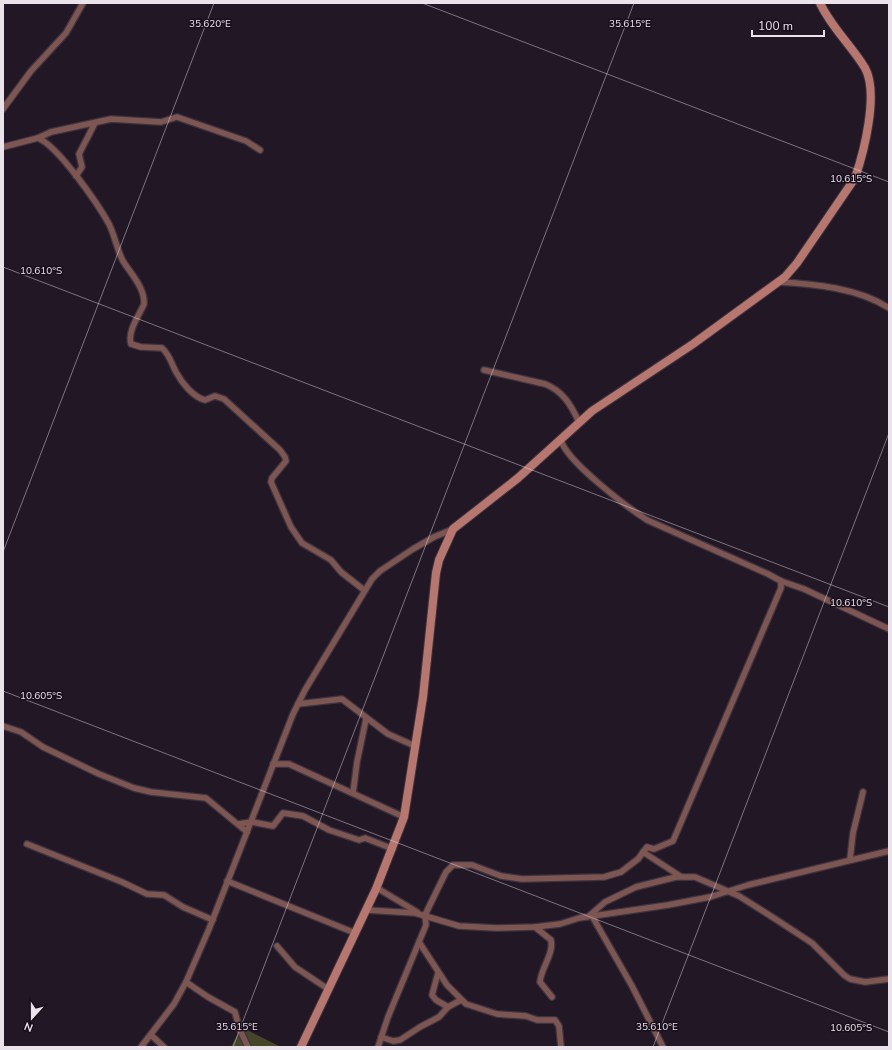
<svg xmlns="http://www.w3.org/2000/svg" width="892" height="1050" viewBox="0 0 892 1050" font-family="'Nunito Sans',sans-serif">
<rect width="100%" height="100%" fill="#221825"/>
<path fill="#454628" d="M241,1027l40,20h-50z"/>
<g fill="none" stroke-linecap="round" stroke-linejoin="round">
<defs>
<g id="street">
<path d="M3,109l28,-38 35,-38 17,-30"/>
<path d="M38,138c20,8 60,66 71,86 6,12 8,26 14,37 8,13 22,27 21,43 -4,10 -17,27 -13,40l10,3 21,1c8,7 9,15 14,24 6,11 17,25 29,28l10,-4 9,3 56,51 5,7 1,4 -14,17 -1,4 20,45 11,16 29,17 10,12 23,18"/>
<path d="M3,147l35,-9 13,-6 60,-13 50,3 16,-5 69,24 14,9"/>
<path d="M76,176l6,-9 -3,-13 16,-31"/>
<path d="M778,282c37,2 80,6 111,26"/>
<path d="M484,370l61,14c18,7 26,21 34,38"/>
<path d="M781,581l23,8 85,40"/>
<path d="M298,704l44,-5 46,35 27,12"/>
<path d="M3,726l18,6 22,15 56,27 35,14 17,4 55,6 41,34"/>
<path d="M273,764h16l115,53"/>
<path d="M353,793l4,-31 9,-43"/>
<path d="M238,824l14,-2 21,4 10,-13 20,3 26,14 30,10 6,-2 28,11"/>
<path d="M27,844l95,38 25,12 17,1 19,12 30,13"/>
<path d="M643,852l37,24"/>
<path d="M850,859l3,-26 10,-41"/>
<path d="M227,881l128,52"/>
<path d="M377,888l40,24"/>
<path d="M366,910l49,3 44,13 37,2 39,-1 25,-3 19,-6 89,-13 42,-8 38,-12 141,-34"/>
<path d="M589,916l16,-14 31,-15 40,-10h19l44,19 41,26 32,21 32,32 6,4 15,3 24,-3"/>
<path d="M592,916l40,70 31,61"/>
<path d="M535,927l16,13c3,14 -10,28 -11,42l12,15"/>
<path d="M419,942l28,43 19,19 31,10 29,2 11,4h18l4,6 2,21"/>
<path d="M277,946l18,21 33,22"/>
<path d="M438,973l-6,22 4,5 12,7"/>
<path d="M186,982l22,15 27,15 4,16 9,19"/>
<path d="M151,1035l13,12"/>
<path d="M381,1037l12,4 7,-1 20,-13 19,-10 9,-10 13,-7"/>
<path d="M141,1047l33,-43 12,-22 23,-53 84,-215 12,-24 67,-111 8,-8 33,-22 21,-12 19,-8"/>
<path d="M378,1047l10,-30 38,-92 -1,-10 21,-43 7,-7h19l29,11 21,3 82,-2 17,-5 17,-13 9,-12 7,2 19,-8 108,-253v-7l-13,-7 -121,-54c-20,-13 -81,-59 -86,-80"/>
</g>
<path id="secondary" d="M301,1047l75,-158 28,-72 19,-120 13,-124 3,-13 14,-31 65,-51 74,-67 101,-67 92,-67 12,-14 58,-85c9,-26 24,-85 10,-110 -14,-23 -34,-41 -45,-65"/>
</defs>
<use href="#street" stroke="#3e3441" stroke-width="8"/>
<use href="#secondary" stroke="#3e3441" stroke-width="10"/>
<use href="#street" stroke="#7e5651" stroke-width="5.5"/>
<use href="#secondary" stroke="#b7776f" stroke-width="8"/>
</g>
<path fill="none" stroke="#eae3ec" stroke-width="1" stroke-opacity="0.45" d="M422,3l467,179M3,267l886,340M3,552l211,-549M3,691l886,341M233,1047l401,-1044M653,1047l236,-614"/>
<g font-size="10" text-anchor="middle" fill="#eae3ec" stroke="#190f1c" stroke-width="3" stroke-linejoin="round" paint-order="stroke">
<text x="630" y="27">35.615°E</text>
<text x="210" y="27">35.620°E</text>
<text x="851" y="182">10.615°S</text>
<text x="41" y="274">10.610°S</text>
<text x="851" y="606">10.610°S</text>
<text x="41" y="699">10.605°S</text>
<text x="237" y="1030">35.615°E</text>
<text x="657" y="1030">35.610°E</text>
<text x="851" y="1031">10.605°S</text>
</g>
<rect width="892" height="1050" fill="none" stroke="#eae3ec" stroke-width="8"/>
<g transform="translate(32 1018) rotate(201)" stroke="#190f1c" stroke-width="3" paint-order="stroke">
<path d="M0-3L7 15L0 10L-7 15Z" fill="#eae3ec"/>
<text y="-6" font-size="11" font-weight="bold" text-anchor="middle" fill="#eae3ec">N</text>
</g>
<path d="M752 30v6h72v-6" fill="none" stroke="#eae3ec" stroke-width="2"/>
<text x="758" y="30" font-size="12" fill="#eae3ec" stroke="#190f1c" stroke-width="3" paint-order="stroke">100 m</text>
</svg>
